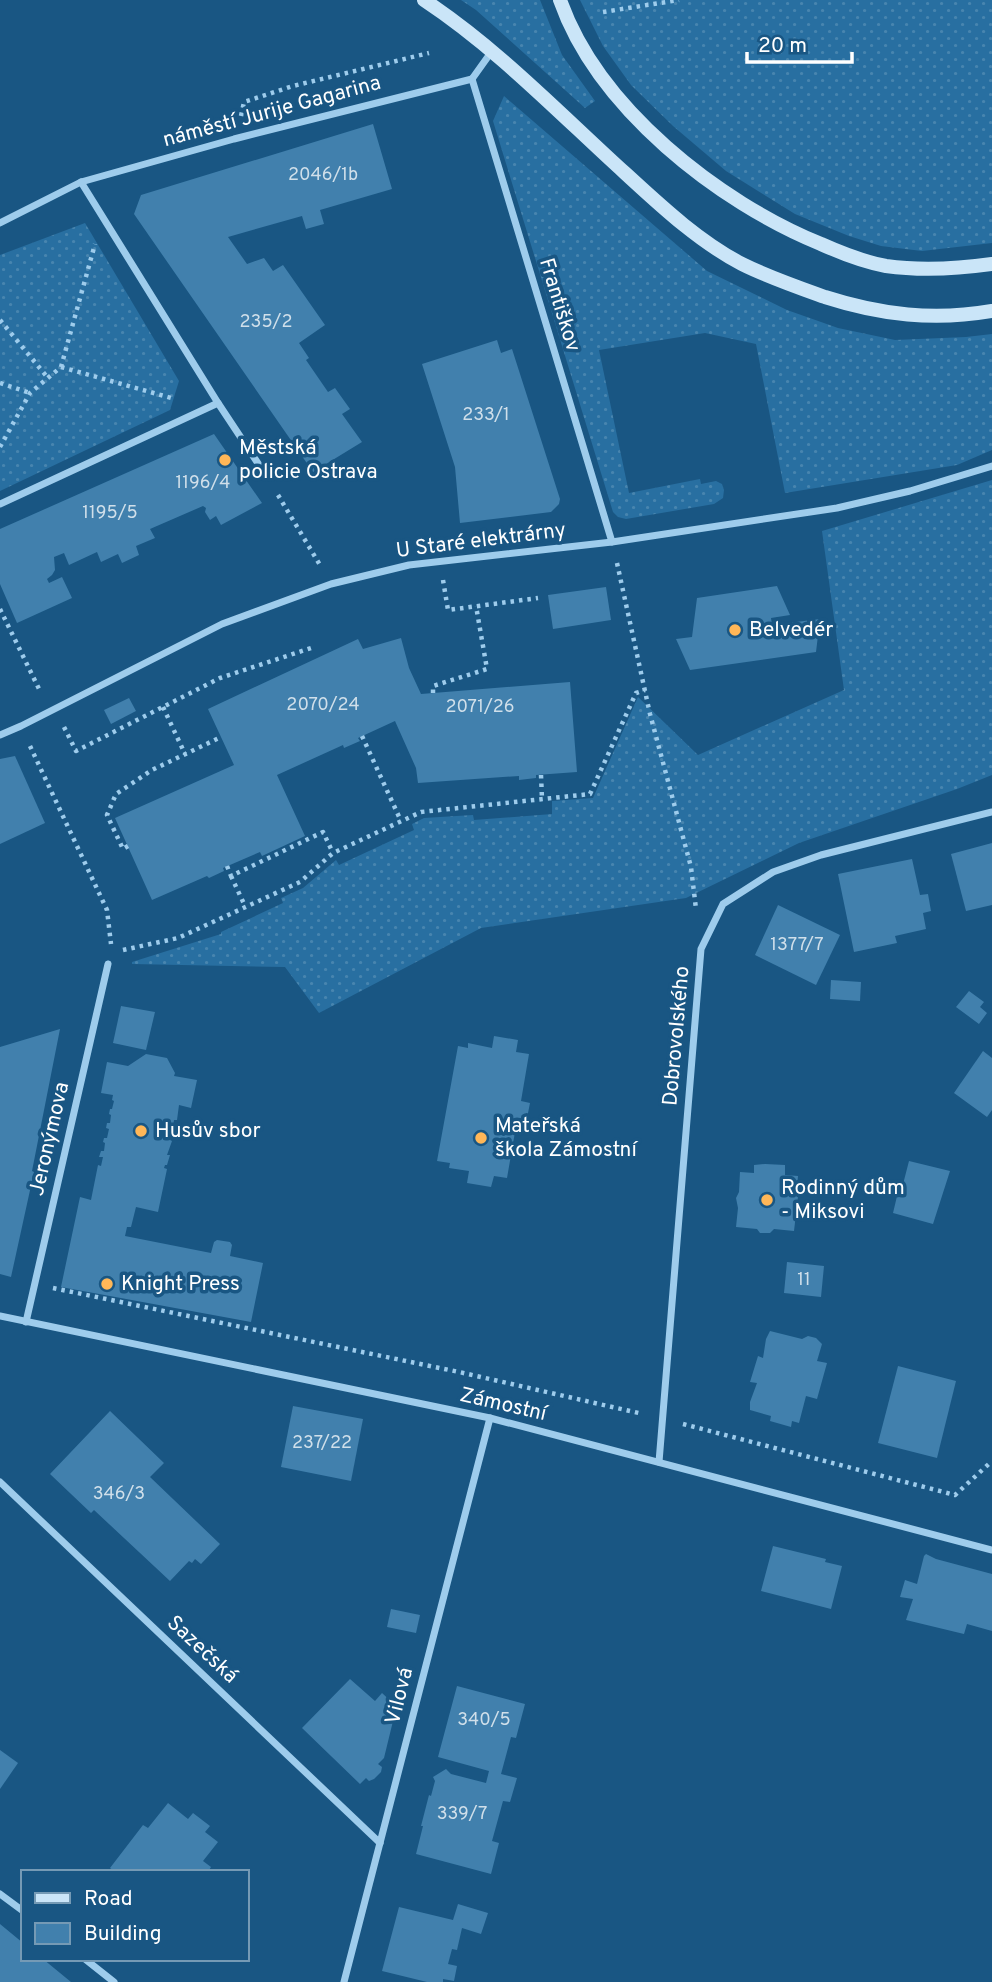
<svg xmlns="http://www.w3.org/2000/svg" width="992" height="1982" viewBox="0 0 992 1982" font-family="Overpass,sans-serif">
<defs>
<pattern id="grass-dots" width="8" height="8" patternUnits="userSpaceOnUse" patternTransform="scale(1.75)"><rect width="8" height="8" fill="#286fa1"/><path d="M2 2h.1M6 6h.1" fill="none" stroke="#4885af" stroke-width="1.8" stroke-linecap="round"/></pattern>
</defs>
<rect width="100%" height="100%" fill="#195683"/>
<g fill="url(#grass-dots)">
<path d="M461,0h79l22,55 33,46 -10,7 -109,-98z"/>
<path d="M580,0h412v243l-70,8 -41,-5 -32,-10 -54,-22 -69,-43 -53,-45 -42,-41 -28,-39z"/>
<path d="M504,96l203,175 80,39 51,18 57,12 71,-3 26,-3v116l-35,15 -172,28 -29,-149 -51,-11 -106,17 30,143 71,-14 1,5 15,-3 6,3 2,6 -1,8 -9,6 -88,15 -8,-2 -5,-5 -120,-391z"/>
<path d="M85,223l94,158 -9,29 -170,81v-236z"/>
<path d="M992,480v295l-35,14 -158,54 -113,55 -205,30 -162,85 -34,-46 -153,-3v-2l89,-28v-2l62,-29 -2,-5 22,-10 33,-28 3,5 75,-35 -2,-6 12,-6 49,-3 1,5 78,-6v-13l41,-3 45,-101 60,58 146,-65 -22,-159z"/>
</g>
<g fill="#4180ad">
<path d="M373,124l19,65 -72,21 4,14 -18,5 -4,-13 -74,21 19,27 17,-6 9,13 10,-6 42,60 -26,18 10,15 -3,2 22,32 7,-4 15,21 -8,5 20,28 -49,30 -179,-258 7,-19z"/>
<path d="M497,340l4,13 11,-4 48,150 -1,5 -8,8 -91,11 -5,-56 -33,-103z"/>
<path d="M214,434l48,69 -41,22 -5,-9 -6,4 -5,-8 1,-4 -3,-2 -53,23 5,9 -19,8 3,9 -17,8 -4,-9 -17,8 -4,-10 -28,13 -5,-12 -10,4 1,13 -3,5 -5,4 2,4 13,-6 10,21 -55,25 -17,-39v-55z"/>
<path d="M777,586l13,29 -19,3 1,7 48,-6 -4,33 -126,18 -14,-31 16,-2 5,-39z"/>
<path d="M606,587l5,33 -58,9 -5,-34z"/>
<path d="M401,638l8,30 12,26 149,-12 7,90 -41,3v3l-17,2v-4l-101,7 -2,-15 -21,-47 -37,17 2,3 -16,7 -1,-3 -66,30 28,61 -43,20 -2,-4 -37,16 1,3 -15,7 -2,-2 -55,24 -37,-82 119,-53 -26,-56 150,-70 5,10z"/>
<path d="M129,698l7,13 -25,13 -7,-14z"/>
<path d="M15,756l30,67 -45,21v-85z"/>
<path d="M992,843v62l-26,6 -15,-57z"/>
<path d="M912,859l8,36 8,-1 3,17 -8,2 3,16 -31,7 2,7 -43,9 -16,-78z"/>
<path d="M778,905l62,30 -24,50 -61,-30z"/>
<path d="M831,980l30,2 -1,19 -30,-2z"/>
<path d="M969,991l15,11 -4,5 7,6 -8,11 -23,-17z"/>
<path d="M121,1006l34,6 -9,38 -33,-7z"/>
<path d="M60,1029l-28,142 2,1 -23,105 -11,-3v-227z"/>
<path d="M494,1036l24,4 -2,12 13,2 -8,47 9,2 -6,30 -9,-1 -8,46 -13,-2 -3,11 -24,-4 2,-12 -20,-3 1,-5 -13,-2 21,-115 10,2v-5l24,5z"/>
<path d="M983,1051l9,7v52l-5,7 -33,-24z"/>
<path d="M146,1054l21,4 8,15 -1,3 23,4 -6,28 -12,-3 -2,15h-3l-1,6 2,1 -5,13 2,1 -5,14h3l-3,10h-2l-1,3 3,1 -9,43 -22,-5 -5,20h-4l-2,9 86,17 3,-11 3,-2 13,2 2,3 -2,11 33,7 -12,59 -190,-35 19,-90 11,3 7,-35 3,1 2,-9h-4l2,-6h3l1,-8 -2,-1 1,-4h3l2,-9 -3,-1 1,-5h3l1,-8 -2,-1 1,-5h2l2,-8 -2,-1 1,-5 -12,-2 6,-31 21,4z"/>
<path d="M909,1161l41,10 -17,53 -40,-11 5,-21h3z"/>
<path d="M765,1164l20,1v10l13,1 -1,11 2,1 -5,43 -20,-2 -4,4h-10l-3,-4 -21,-2 2,-19 -2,-10 3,-6 1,-20 14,1v-8z"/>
<path d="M787,1262l37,4 -3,31 -37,-4z"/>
<path d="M770,1331l32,8 6,-3 8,2 6,6 -5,17 10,2 -10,36 -11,-3 -7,27 -7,-2 -1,6 -21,-6 1,-5 -21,-6v-8l7,-19 -7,-1 8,-26 5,2 3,-19z"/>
<path d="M898,1366l58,15 -19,77 -59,-15z"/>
<path d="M293,1406l70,13 -12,62 -70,-14z"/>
<path d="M110,1411l54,52 -14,14 70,67 -19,20 -6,-5 -3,4 -3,-2 -19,20 -76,-71 -3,3 -41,-39z"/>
<path d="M773,1546l53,13 -1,3 17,4 -11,43 -70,-18z"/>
<path d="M926,1554l10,5 56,15v57l-25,-7 -3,10 -58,-14 7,-21 -13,-2 5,-17 12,4 7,-28z"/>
<path d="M391,1609l29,6 -4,18 -29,-6z"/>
<path d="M350,1679l25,22 7,-8 15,14 -10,8 6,6 -9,37 -6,6 4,3 -1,5 -7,7 -5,2 -3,-3 -6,6 -58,-56z"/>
<path d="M457,1686l68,18 -9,34 -5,-1 -10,37 16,4 -7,24 -7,-1 -11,40 7,2 -8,31 -75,-20 7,-28h-2l8,-31 2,1 4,-15 -2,-4 13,-8 5,5 35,9 3,-12 -51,-14z"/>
<path d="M0,1750l18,13 -18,26z"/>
<path d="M168,1803l20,16 5,-6 17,13 -5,6 13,10 -15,19 8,6 -3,5h-93l-5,-4 33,-43 5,3z"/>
<path d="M458,1904l30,9 -7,21 -19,-6 -5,22 -5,-1 -4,15 9,2 -3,15 -11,-2v3h-16l-45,-11 17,-64 54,13z"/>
<path d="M0,1924l23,19v16h20l28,23h-71z"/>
</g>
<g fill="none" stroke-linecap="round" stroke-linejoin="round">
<g stroke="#9eccec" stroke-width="4.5" stroke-dasharray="3.5 5" stroke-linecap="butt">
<path d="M603,12l76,-12"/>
<path d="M241,116l3,-14 49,-16 136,-33"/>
<path d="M0,320l48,58"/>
<path d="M61,367l114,32"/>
<path d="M0,383l30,10"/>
<path d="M0,447l30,-54 31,-26 34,-123"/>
<path d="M278,495l42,70"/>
<path d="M617,563l33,151 41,153 5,42"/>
<path d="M443,580l5,30 90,-12"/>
<path d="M0,609l41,84"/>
<path d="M433,693v-7l54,-17 -11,-63"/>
<path d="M163,707l22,47"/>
<path d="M64,727l12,24 144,-73 91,-30"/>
<path d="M362,736l39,85"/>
<path d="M30,746l77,164 4,34"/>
<path d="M541,775l1,24"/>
<path d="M128,846l-5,3 -16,-34 9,-21 36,-24 69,-33"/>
<path d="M227,866l4,10 92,-44 10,21"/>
<path d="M231,876l14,30"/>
<path d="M123,950l55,-12 122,-56 33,-29 88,-41 169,-18 46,-101 9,-3"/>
<path d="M53,1288l406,84 184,42"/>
<path d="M683,1424l272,71 37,-34"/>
</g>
<g stroke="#9eccec" stroke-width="7">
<path d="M472,79l140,463"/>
<path d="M472,79l20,-28"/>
<path d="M0,223l81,-41 153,-43 238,-60"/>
<path d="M218,403l49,74"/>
<path d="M0,504l218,-101 -137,-221"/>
<path d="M0,735l21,-9 201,-102 109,-40 78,-19 203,-23 225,-34 73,-17 82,-25"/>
<path d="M0,1316l490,102 502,132"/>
<path d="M26,1322l82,-358"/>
<path d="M659,1462l42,-513 22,-45 50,-32 48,-17 171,-43"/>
<path d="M0,1482l380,361"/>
<path d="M0,1894l23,17"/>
<path d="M85,1959l29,23"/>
<path d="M344,1982l146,-564"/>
</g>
<g stroke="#cae5f8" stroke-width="14">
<path d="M424,0c74,49 136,114 201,173 36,33 73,68 117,91 26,13 55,23 83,33 56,18 109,24 167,14"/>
<path d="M560,0c38,108 158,202 261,244 20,9 43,18 65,22 36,5 70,3 106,-2"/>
</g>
</g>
<g fill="#ffb758" stroke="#195683" stroke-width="2.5">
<circle cx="225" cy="460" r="7"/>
<circle cx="735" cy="630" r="7"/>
<circle cx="141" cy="1131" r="7"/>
<circle cx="481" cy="1138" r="7"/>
<circle cx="767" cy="1200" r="7"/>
<circle cx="107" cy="1284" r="7"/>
</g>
<g text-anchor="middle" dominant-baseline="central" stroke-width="7" stroke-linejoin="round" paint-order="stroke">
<g font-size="18" fill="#d0dfea">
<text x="323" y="175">2046/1b</text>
<text x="266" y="322">235/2</text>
<text x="486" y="415">233/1</text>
<text x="203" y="483">1196/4</text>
<text x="110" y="513">1195/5</text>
<text x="323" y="705">2070/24</text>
<text x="480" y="707">2071/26</text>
<text x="797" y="945">1377/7</text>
<text x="804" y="1280">11</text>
<text x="322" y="1443">237/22</text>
<text x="119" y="1494">346/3</text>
<text x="484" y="1720">340/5</text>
<text x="462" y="1814">339/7</text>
</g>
<g font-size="21" fill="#fff" stroke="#195683">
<text transform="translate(272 112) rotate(-15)">náměstí Jurije Gagarina</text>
<text transform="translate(559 305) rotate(73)">Františkov</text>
<text transform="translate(481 541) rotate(-7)">U Staré elektrárny</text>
<text transform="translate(677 1036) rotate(-85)">Dobrovolského</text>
<text transform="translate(50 1139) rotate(-77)">Jeronýmova</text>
<text transform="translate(503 1405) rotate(13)">Zámostní</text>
<text transform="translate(202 1650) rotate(43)">Sazečská</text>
<text transform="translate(400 1696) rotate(-76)">Vilová</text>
</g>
<g font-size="21" fill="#fff" stroke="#195683" text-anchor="start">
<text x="239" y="448">Městská<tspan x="239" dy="24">policie Ostrava</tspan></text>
<text x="749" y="630">Belvedér</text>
<text x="495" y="1126">Mateřská<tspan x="495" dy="24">škola Zámostní</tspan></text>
<text x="155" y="1131">Husův sbor</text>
<text x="781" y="1188">Rodinný dům<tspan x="781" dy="24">- Miksovi</tspan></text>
<text x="121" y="1284">Knight Press</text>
</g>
</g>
<rect x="21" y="1870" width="228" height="91" fill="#195683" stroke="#759ab5" stroke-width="2"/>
<rect x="35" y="1893" width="35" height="10" fill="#cae5f8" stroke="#759ab5" stroke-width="2"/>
<text x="84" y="1905" font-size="21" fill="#ffffff">Road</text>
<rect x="35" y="1923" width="35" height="21" fill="#4180ad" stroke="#759ab5" stroke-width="2"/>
<text x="84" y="1940" font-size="21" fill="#ffffff">Building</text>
<path d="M747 52v10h105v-10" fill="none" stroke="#ffffff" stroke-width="3.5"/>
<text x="758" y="52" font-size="21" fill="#ffffff" stroke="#195683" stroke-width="5" paint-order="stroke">20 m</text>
</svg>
